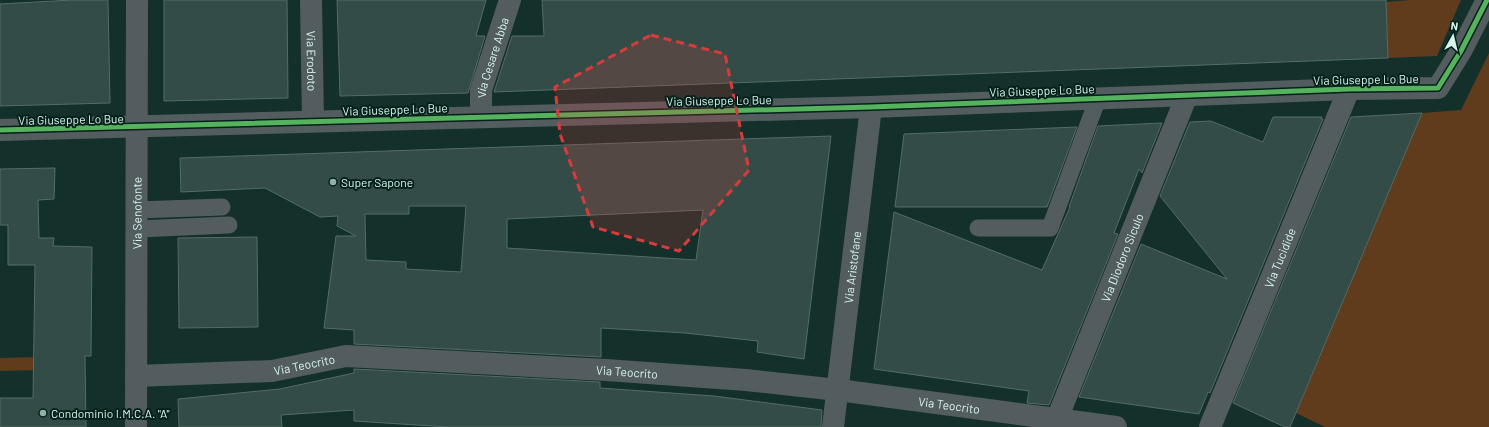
<svg xmlns="http://www.w3.org/2000/svg" width="1489" height="427" viewBox="0 0 1489 427" font-family="Barlow,sans-serif">
<rect width="100%" height="100%" fill="#14302b"/>
<g fill="#603c1c">
<path d="M1410,0h51l-24,56 -49,2 -2,-56z"/>
<path d="M1489,53v374h-164l-29,-14 126,-300 39,-3z"/>
<path d="M78,356v13l-78,2v-13z"/>
</g>
<g fill="#334c47" stroke="#546c67" fill-rule="evenodd">
<path d="M72,0h36l2,103 -110,3v-102z"/>
<path d="M164,0h123l1,98 -124,3z"/>
<path d="M337,0h149l-10,36h9l-17,57 -128,3z"/>
<path d="M542,0h844l2,58 -894,34 18,-56h32z"/>
<path d="M1422,113l-132,314h-5l-52,-24 118,-286z"/>
<path d="M1273,117h49l-1,2h2l-113,274 -2,-1 -9,22 -120,-17 62,-153 86,35 -67,-83 30,-74 21,-1 52,21z"/>
<path d="M1162,123l-20,50 -3,-4 -25,64 4,1 -69,171 -22,-2 2,-12 -155,-22 20,-157 148,58 28,-63h-1l29,-81z"/>
<path d="M1077,127l-30,80h-152l9,-73z"/>
<path d="M831,136l-27,223 -47,-7 1,-11 -73,-8 -84,-5v29l-247,-13v-14l-30,-2 12,-92h20l-19,-10 1,-10 -18,1 -55,-29 -84,4 -1,-34zM409,206h57l-5,66 -55,-3v-7l-40,-2 -1,-46h44zM703,210l-7,50 -189,-12v-29z"/>
<path d="M55,168l-1,31 -16,1 1,38h15l-1,8 39,1 -1,109h-6l1,71h-86v-29h33l2,-133h-27v-40h-8v-56z"/>
<path d="M257,237l1,90 -79,1 -1,-90z"/>
<path d="M354,369l246,13v6l114,8 108,14 -1,17h-373l-94,-6v-11l-73,5 1,12h-103l-1,-28 102,-10 74,-16z"/>
</g>
<g fill="none" stroke-linecap="round" stroke-linejoin="round">
<g stroke="#535d60" stroke-width="17">
<path d="M137,210l85,-3"/>
<path d="M978,228h72l48,-130"/>
<path d="M137,229l92,-4"/>
</g>
<g stroke="#535d60" stroke-width="22">
<path id="s1" d="M311,0l2,121"/>
<path id="s2" d="M481,116v-26l29,-90"/>
<path d="M0,130l871,-23 478,-18 89,-1 23,-37 26,-51"/>
<path id="s3" d="M136,376l136,-5 74,-15 260,14 140,10 92,10 278,37"/>
<path id="s4" d="M1057,419l130,-324"/>
<path id="s5" d="M136,427l1,-427"/>
<path id="s6" d="M833,427l38,-320"/>
<path id="s7" d="M1210,427l139,-338"/>
</g>
<defs>
<path id="cycleway" d="M0,130l871,-23 478,-18 89,-1 23,-37 26,-51"/>
</defs>
<use href="#cycleway" stroke="#05201a" stroke-width="8"/>
<use href="#cycleway" stroke="#56b35d" stroke-width="5"/>
</g>
<path fill="#d63c3c" fill-opacity="0.2" stroke="#d63c3c" stroke-width="3" stroke-dasharray="8 5" stroke-linejoin="round" d="M651,35l74,19 24,116 -70,81 -86,-24 -33,-93 -5,-47z"/>
<g fill="#92b0a8" stroke="#05201a" stroke-width="1.5">
<circle cx="333" cy="182" r="4"/>
<circle cx="43" cy="413" r="4"/>
</g>
<g text-anchor="middle" dominant-baseline="central" stroke-width="4" stroke-linejoin="round" paint-order="stroke">
<g font-size="12" fill="#d6f5ec" stroke="#05201a">
<text stroke="none"><textPath href="#s2" startOffset="60">Via Cesare Abba</textPath></text>
<text stroke="none"><textPath href="#s1" startOffset="61">Via Erodoto</textPath></text>
<text transform="translate(1366 79) rotate(-1)">Via Giuseppe Lo Bue</text>
<text transform="translate(1042 90) rotate(-2)">Via Giuseppe Lo Bue</text>
<text transform="translate(719 100) rotate(-1)">Via Giuseppe Lo Bue</text>
<text transform="translate(395 109) rotate(-2)">Via Giuseppe Lo Bue</text>
<text transform="translate(71 119) rotate(-1)">Via Giuseppe Lo Bue</text>
<text stroke="none"><textPath href="#s5" startOffset="214">Via Senofonte</textPath></text>
<text stroke="none"><textPath href="#s4" startOffset="174">Via Diodoro Siculo</textPath></text>
<text stroke="none"><textPath href="#s7" startOffset="183">Via Tucidide</textPath></text>
<text stroke="none"><textPath href="#s6" startOffset="161">Via Aristofane</textPath></text>
<text stroke="none"><textPath href="#s3" startOffset="169">Via Teocrito</textPath></text>
<text stroke="none"><textPath href="#s3" startOffset="493">Via Teocrito</textPath></text>
<text stroke="none"><textPath href="#s3" startOffset="817">Via Teocrito</textPath></text>
</g>
<g font-size="12" fill="#d6f5ec" stroke="#05201a" text-anchor="start">
<text x="341" y="182">Super Sapone</text>
<text x="51" y="413">Condominio I.M.C.A. "A"</text>
</g>
</g>
<g transform="translate(1453 36) rotate(8)" stroke="#05201a" stroke-width="3" paint-order="stroke">
<path d="M0-3L7 15L0 10L-7 15Z" fill="#d6f5ec"/>
<text y="-6" font-size="11" font-weight="bold" text-anchor="middle" fill="#d6f5ec">N</text>
</g>
</svg>
